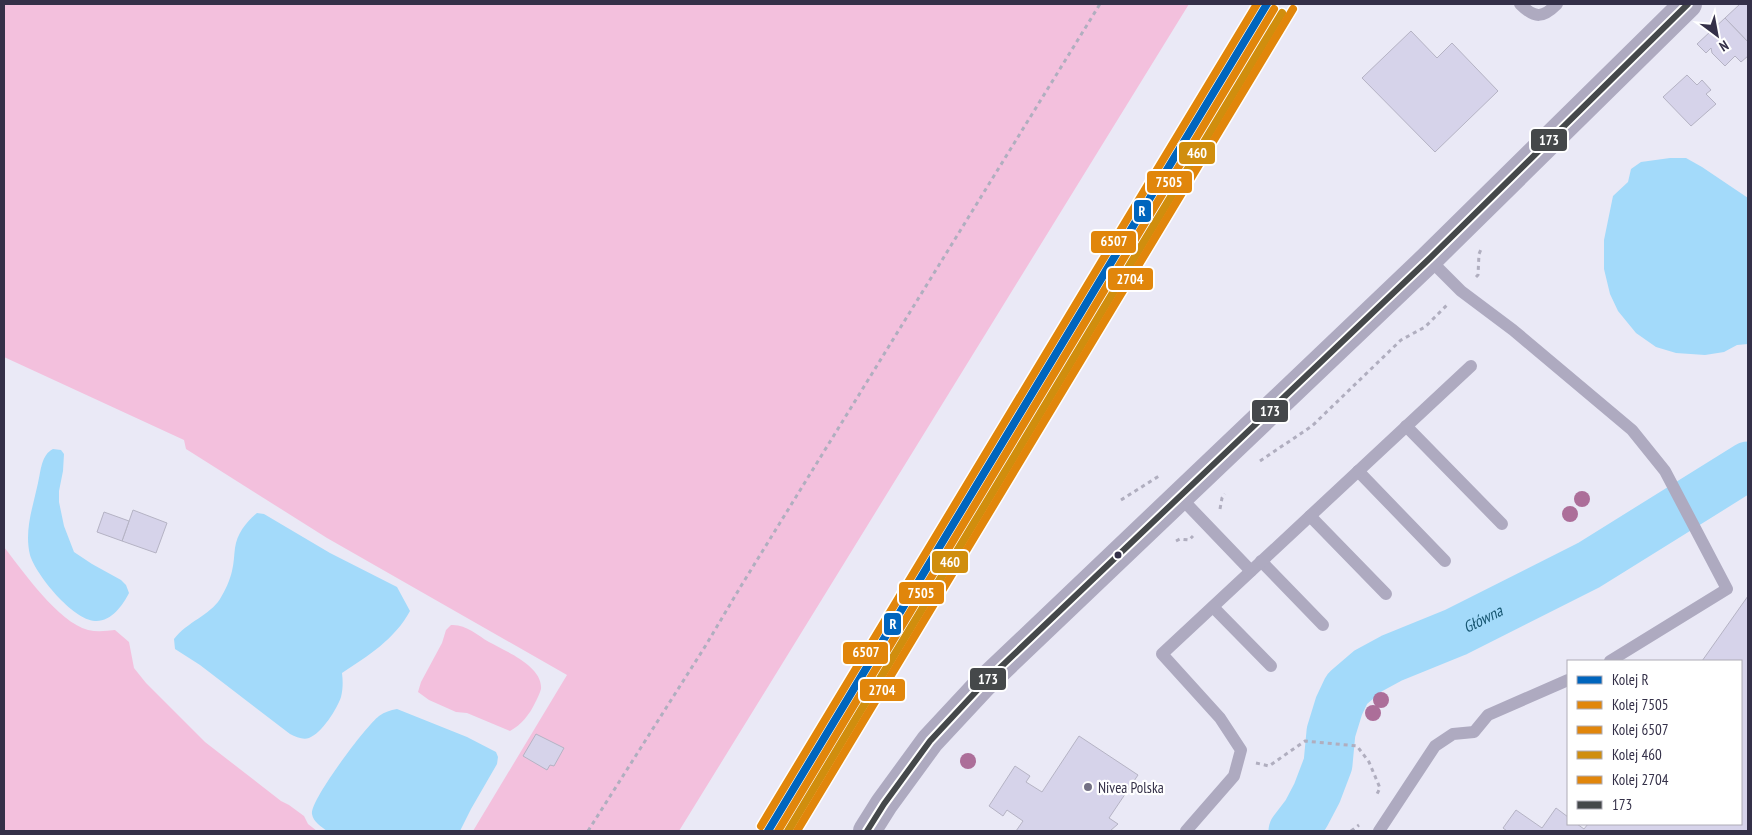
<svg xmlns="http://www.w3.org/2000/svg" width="1752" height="835" viewBox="0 0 1752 835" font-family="'PT Sans Narrow',sans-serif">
<rect width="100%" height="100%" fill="#eae9f6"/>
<g fill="#f3c0dd">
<path d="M4,4h1185l-510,827h-206l94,-156 -240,-137 -141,-89 -2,-9 -180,-83z"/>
<path d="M4,547c19,24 54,75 84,83 9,2 18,1 27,0l14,12 5,26 12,15 59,59 76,59 8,4 15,11 4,8 9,7h-313z"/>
<path d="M451,625c15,-1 26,10 38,17 16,9 54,24 52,47 -1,4 -4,10 -6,14 -5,11 -14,22 -25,28l-43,-18 -11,-1 -27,-12 -11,-8 3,-10 21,-39 4,-13z"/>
</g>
<g fill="#a3dafa">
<path d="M1670,158h16l16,9 46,31v146l-11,1 -13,7 -19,3 -29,-2 -20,-6 -20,-14 -18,-22 -8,-17 -6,-25v-29l9,-44 15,-14 3,-13 10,-7z"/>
<path d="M53,449l8,1 3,4 -1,17 -4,20v11l5,24 10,26 18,12 29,16 5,5 3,8c-6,12 -18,29 -34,28 -22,-1 -59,-46 -65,-66 -6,-25 3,-48 8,-72 3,-12 3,-28 15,-34z"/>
<path d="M257,513l7,1 66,39 67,34 13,24c-15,28 -42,45 -68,62 1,8 1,16 -1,24 -4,12 -19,36 -32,41 -6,2 -13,-1 -19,-4l-90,-69 -25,-16 -1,-10c13,-17 36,-24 46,-40 5,-8 10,-19 12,-28 2,-8 2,-16 3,-23 2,-14 11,-26 22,-35z"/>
<path d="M397,709l70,28 29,15 2,5 -1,7 -26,45 -11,22h-133c-5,-4 -14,-9 -15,-17 -2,-14 54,-88 67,-98 6,-4 11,-6 18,-7z"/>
</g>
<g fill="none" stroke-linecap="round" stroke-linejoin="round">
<path stroke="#a3dafa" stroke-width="49" id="s1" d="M1293,831l13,-17 11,-21 11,-29 3,-32 8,-26 8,-17 21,-18 24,-13 64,-26 133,-67 159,-99"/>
</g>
<g fill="#d6d3ea" stroke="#b5b3c4">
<path d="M1740,4h8v38l-23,-24z"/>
<path d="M1725,18l23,24v14l-7,6 -6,-6 -10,10 -13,-13 -1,-5 -5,5 -9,-9z"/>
<path d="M1411,31l26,27 15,-15 46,48 -63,61 -73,-74z"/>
<path d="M1687,75l10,10 5,-5 9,10 -5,4 10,10 -25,22 -28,-29z"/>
<path d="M133,510l34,13 -11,30 -34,-12z"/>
<path d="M104,512l25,9 -7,20 -25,-9z"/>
<path d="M1748,596v235h-241l-4,-3 13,-18 26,18 14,-20 12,9v7h9l7,5 4,-5h153v-163h-39z"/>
<path d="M536,734l28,14 -10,18 -4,-1 -3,5 -24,-14z"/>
<path d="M1079,736l59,39 -29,43 9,6 -8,7h-94l7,-10 -16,-11 -4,6 -14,-10 26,-40 15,10 -4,6 16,10z"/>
</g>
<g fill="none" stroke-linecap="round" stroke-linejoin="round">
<g stroke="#b0aebf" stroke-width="3" stroke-dasharray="4 4" stroke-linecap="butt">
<path d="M1476,277l2,-2 1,-21 3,-7"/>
<path d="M1260,461l52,-35 89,-86 24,-13 23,-23"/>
<path d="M1121,500l38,-24"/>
<path d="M1220,509l2,-11 3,-4"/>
<path d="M1176,541l4,-2 9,1 4,-4"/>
<path d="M1256,763l13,3 36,-25 52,5 12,16 11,26 -3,6"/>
<path d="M588,831l118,-186 35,-59 359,-582"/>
<path d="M1351,831l8,-6"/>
</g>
<g stroke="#aeaac0" stroke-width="12">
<path d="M1520,4c15,15 23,14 37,0"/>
<path d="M1429,259l32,32 52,39 119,100 33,41 62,118 -117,72"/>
<path d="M1406,426l96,98"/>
<path d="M1358,471l87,90"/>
<path d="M1180,497l71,74"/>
<path d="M1310,516l76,78"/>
<path d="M1261,561l62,64"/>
<path d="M1213,607l58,59"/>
<path d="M1186,831l48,-55 7,-26 -21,-32 -58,-64 309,-288"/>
<path d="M1379,831l56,-85 18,-12 21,-2 14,-17 80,-35"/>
</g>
<path stroke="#aeaac0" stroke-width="28" d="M867,831l17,-27 46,-63 54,-58 445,-424 259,-255"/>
<defs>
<path id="bus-1" d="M867,831l17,-27 46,-63 54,-58 445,-424 259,-255"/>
</defs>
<use href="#bus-1" stroke="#fff" stroke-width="10"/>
<use href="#bus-1" stroke="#45484a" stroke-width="6"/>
<defs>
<path id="rail-1" d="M768,831l499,-827"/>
<path id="rail-2" d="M778,831l496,-822"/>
<path id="rail-3" d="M761,826l496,-822"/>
<path id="rail-4" d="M788,831l494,-818"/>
<path id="rail-5" d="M797,831l496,-822"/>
</defs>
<use href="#rail-1" stroke="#fff" stroke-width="11"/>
<use href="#rail-2" stroke="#fff" stroke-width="11"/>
<use href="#rail-3" stroke="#fff" stroke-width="11"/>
<use href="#rail-4" stroke="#fff" stroke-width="11"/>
<use href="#rail-5" stroke="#fff" stroke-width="11"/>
<use href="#rail-1" stroke="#0065bd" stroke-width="8"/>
<use href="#rail-2" stroke="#e1860b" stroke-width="8"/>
<use href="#rail-3" stroke="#e1860b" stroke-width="8"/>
<use href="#rail-4" stroke="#d08e0e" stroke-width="8"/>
<use href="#rail-5" stroke="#e1860b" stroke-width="8"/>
</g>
<g fill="#ac6e99">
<circle cx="1582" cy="499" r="8"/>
<circle cx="1570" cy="514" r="8"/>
<circle cx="1381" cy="700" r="8"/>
<circle cx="1373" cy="713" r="8"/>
<circle cx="968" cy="761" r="8"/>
</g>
<circle fill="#343048" stroke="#fff" stroke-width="2" cx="1118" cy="555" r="4.5"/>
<circle fill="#747185" stroke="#fff" stroke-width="2" cx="1088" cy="787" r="5"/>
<g text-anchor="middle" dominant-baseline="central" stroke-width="4.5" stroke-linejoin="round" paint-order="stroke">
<g font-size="15" fill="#343048" stroke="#fff" text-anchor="start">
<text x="1098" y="787">Nivea Polska</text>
</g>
<g font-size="16" font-style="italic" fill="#175671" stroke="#fff">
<text stroke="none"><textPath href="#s1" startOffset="308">Główna</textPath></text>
</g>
</g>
<g stroke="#fff" stroke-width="2">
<rect x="1530" y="128" width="38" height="24" rx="5" fill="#45484a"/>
<rect x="1178" y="141" width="38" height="24" rx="5" fill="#d08e0e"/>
<rect x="1146" y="170" width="47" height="24" rx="5" fill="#e1860b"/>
<rect x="1133" y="199" width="19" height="24" rx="5" fill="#0065bd"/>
<rect x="1090" y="230" width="47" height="24" rx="5" fill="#e1860b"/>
<rect x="1107" y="267" width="47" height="24" rx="5" fill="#e1860b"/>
<rect x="1251" y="399" width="38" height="24" rx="5" fill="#45484a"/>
<rect x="931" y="550" width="38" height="24" rx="5" fill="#d08e0e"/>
<rect x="898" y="581" width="47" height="24" rx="5" fill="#e1860b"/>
<rect x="883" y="612" width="19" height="24" rx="5" fill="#0065bd"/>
<rect x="842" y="641" width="47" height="24" rx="5" fill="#e1860b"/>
<rect x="969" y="667" width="38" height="24" rx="5" fill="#45484a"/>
<rect x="859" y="678" width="47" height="24" rx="5" fill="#e1860b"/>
</g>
<g font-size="14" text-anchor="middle" font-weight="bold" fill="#fff">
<text x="1549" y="145">173</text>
<text x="1197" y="158">460</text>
<text x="1169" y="187">7505</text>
<text x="1142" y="216">R</text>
<text x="1114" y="246">6507</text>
<text x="1130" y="284">2704</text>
<text x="1270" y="416">173</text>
<text x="950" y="567">460</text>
<text x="921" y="598">7505</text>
<text x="893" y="629">R</text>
<text x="866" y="657">6507</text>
<text x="988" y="684">173</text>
<text x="882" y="695">2704</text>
</g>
<rect width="1752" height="835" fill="none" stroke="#343048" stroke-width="10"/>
<rect x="1567" y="660" width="175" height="165" fill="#ffffff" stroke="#aeacb6"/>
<rect x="1577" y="676" width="25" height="8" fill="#0065bd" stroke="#aeacb6"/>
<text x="1612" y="685" font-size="15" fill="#343048">Kolej R</text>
<rect x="1577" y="701" width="25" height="8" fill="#e1860b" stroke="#aeacb6"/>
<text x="1612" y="710" font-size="15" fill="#343048">Kolej 7505</text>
<rect x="1577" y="726" width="25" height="8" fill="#e1860b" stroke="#aeacb6"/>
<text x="1612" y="735" font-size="15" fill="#343048">Kolej 6507</text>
<rect x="1577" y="751" width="25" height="8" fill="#d08e0e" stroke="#aeacb6"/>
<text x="1612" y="760" font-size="15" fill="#343048">Kolej 460</text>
<rect x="1577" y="776" width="25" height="8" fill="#e1860b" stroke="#aeacb6"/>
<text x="1612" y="785" font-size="15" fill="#343048">Kolej 2704</text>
<rect x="1577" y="801" width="25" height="8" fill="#45484a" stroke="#aeacb6"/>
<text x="1612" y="810" font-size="15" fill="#343048">173</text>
<g transform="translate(1717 35) rotate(148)" stroke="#ffffff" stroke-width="4" paint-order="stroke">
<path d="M0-4L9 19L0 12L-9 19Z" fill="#343048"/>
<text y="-8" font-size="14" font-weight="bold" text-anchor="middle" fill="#343048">N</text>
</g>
</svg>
